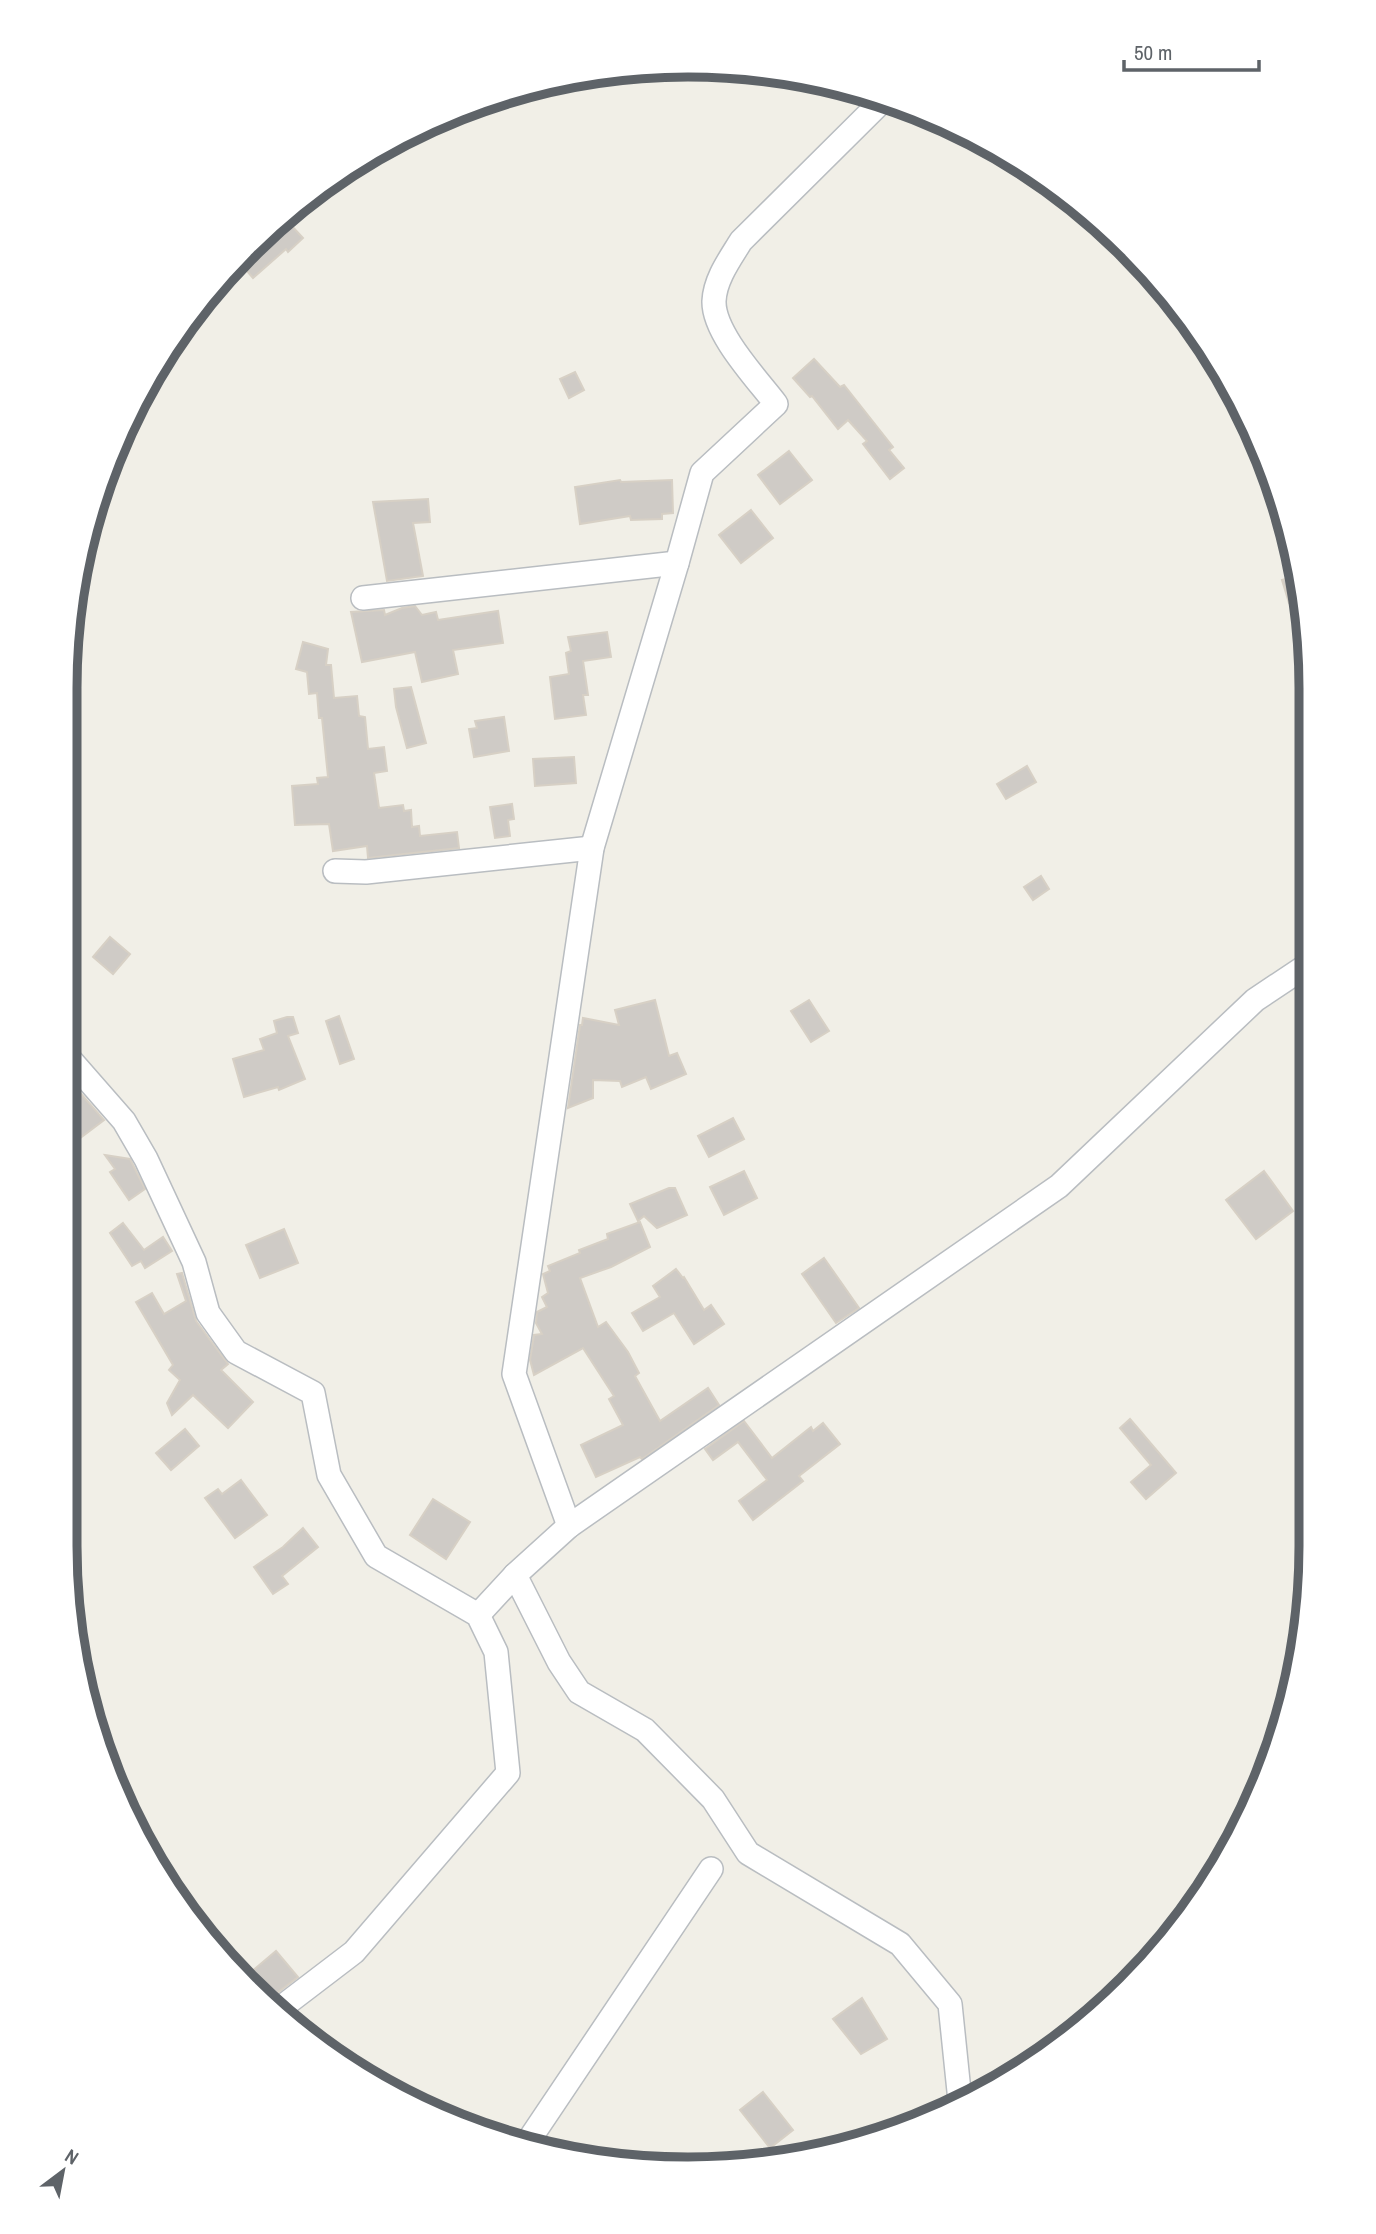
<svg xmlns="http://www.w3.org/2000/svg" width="1376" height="2234" viewBox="0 0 1376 2234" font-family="'Archivo Narrow',sans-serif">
<rect width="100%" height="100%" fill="#f1efe7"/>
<g fill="#cfcbc6" stroke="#d7d0c5" stroke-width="2">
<path d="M289,223l14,15 -15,14 -2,-3 -33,29 -12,-14z"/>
<path d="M814,359l26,28 4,-2 49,62 -4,3 15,18 -14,11 -27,-35 4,-3 -19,-21 -10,9 -26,-33 -2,1 -17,-19z"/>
<path d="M575,372l9,18 -15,8 -9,-19z"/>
<path d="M789,451l23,29 -32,24 -22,-29z"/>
<path d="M620,480l1,2 51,-2 1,33 -11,1v5l-31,1 -1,-4 -50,8 -5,-37z"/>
<path d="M428,499l2,23 -17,1 10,53 -36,5 -14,-79z"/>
<path d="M751,510l22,28 -32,25 -22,-28z"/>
<path d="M1297,576l5,23 -13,4 -7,-23z"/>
<path d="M415,606l7,9 14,-3 2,8 60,-9 5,32 -50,7 5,24 -36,8 -7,-30 -53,10 -11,-50 33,-2 1,5 17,-7z"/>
<path d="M607,632l4,25 -28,4 5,34h-5l3,20 -31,4 -5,-42 19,-3 -3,-21 5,-2 -3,-14z"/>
<path d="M303,642l25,7 -2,16h5l3,33 23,-2 2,20 6,1 3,32 16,-2 3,24 -13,2 5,35 24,-3 1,6 7,-1 1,17 7,-1 1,10 37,-4 2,16 -91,10 -1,-12 -34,5 -4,-27 -34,1 -3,-39 26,-2 -1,-6 11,-1 -6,-59h-3l-2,-25 -8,1 -2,-22 -11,-3z"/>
<path d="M411,687l15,56 -19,5 -11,-41 -2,-18z"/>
<path d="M504,717l5,34 -35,6 -5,-28 8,-1 -2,-7z"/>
<path d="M574,757l2,26 -41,3 -2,-27z"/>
<path d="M1027,766l9,16 -30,17 -9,-15z"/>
<path d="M512,804l2,15 -6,1 2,16 -15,2 -5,-31z"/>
<path d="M1041,876l8,13 -16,11 -9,-13z"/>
<path d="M110,937l20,17 -17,20 -20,-17z"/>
<path d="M655,1000l14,56 8,-3 9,21 -35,15 -5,-12 -24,10 -2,-6 -27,-1v18l-25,10 12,-83h2l1,-7 36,7 -4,-15z"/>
<path d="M809,1000l20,31 -18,11 -20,-31z"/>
<path d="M339,1016l15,43 -14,5 -14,-43z"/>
<path d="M287,1017h6l5,16 -10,3 17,43 -26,11 -1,-3 -34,10 -11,-38 31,-9 -4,-11 17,-6 -3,-12z"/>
<path d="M67,1078l37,42 -37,28v-21l9,-6 -9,-12z"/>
<path d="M733,1118l11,21 -35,18 -11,-21z"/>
<path d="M105,1155l25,4 15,30 -16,11 -19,-28 5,-3z"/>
<path d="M744,1171l13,27 -33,17 -14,-28z"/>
<path d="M1264,1171l29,40 -37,28 -30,-39z"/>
<path d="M669,1188h6l12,27 -30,13 -13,-12 -6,5 -8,-17z"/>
<path d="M640,1222l10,25 -39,20 -31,11 18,49 8,-5 22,30 11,21 -4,3 25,45 48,-33 11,17 -77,54 -2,-2 -44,20 -15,-32 42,-20 -14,-26 5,-3 -31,-48 -49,27 -4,-15 4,-25 8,-1 -6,-11 1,-11 10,-5 -5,-10 6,-4 -5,-19 7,-3 -2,-5 32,-13 -1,-3 29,-11 -1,-5z"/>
<path d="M123,1223l21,27 19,-13 9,14 -27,17 -4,-7 -9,5 -22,-33z"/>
<path d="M284,1229l14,34 -38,15 -14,-33z"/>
<path d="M824,1258l35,50 -23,15 -34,-49z"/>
<path d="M676,1269l7,9 1,-1 20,33 7,-5 13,19 -30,20 -20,-31 -31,18 -11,-18 28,-16 -7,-11z"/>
<path d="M182,1273l14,48 32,43 -7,6 32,32 -25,26 -35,-33 -21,20 -5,-12 13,-23 -11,-10 4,-5 -37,-63 16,-9 12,21 22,-13 -9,-27z"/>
<path d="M1130,1419l46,54 -30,26 -15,-17 20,-17 -31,-37z"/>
<path d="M744,1421l28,37 39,-31 2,4 10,-8 17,21 -41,32 4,5 -50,39 -14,-19 28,-21 -29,-38 -25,18 -8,-11z"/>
<path d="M185,1429l14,17 -28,24 -15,-17z"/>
<path d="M241,1480l26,35 -32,23 -30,-40 13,-9 4,5z"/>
<path d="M433,1499l37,23 -24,37 -36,-24z"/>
<path d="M303,1528l15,19 -36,29 6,8 -15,10 -19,-27 29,-20z"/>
<path d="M276,1951l22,26 -30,23 -23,-23z"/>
<path d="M862,1998l25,41 -26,15 -28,-35z"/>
<path d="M763,2092l30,38 -23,18 -30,-38z"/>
</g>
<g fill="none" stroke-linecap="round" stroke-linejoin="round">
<defs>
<g id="minor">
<path d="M363,598l314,-35"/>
<path d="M335,871l31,1 226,-24"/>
<path d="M68,1057l56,64 22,38 48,103 14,51 28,39 77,41 16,82 47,81 102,59 18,37 12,121 -154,179 -76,58"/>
<path d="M569,1526l-55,-152 78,-526 85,-285 25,-90 74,-69c-19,-25 -63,-71 -62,-103 1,-22 16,-42 27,-60l143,-142"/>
<path d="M515,1575l44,87 20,30 66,38 68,69 35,54 152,91 50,60 10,97"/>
<path d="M478,1615l37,-40 54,-49 490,-340 196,-186 54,-36"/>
<path d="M527,2143l184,-274"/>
</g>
</defs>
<use href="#minor" stroke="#b9bdc1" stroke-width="26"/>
<use href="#minor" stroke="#fff" stroke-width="23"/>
</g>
<path d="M0 0H1376V2234H0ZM688 77H688A611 611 0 0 1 1299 688V1546A611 611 0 0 1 688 2157H688A611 611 0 0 1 77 1546V688A611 611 0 0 1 688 77Z" fill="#fff" fill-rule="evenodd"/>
<path fill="none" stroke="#5e6368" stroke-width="9" d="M688 77H688A611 611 0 0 1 1299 688V1546A611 611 0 0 1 688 2157H688A611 611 0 0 1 77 1546V688A611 611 0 0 1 688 77Z"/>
<g transform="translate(63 2171) rotate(32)" stroke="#ffffff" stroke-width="5" paint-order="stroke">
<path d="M0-5L12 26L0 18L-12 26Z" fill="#5e6368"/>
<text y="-10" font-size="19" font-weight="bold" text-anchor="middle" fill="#5e6368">N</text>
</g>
<path d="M1124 60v10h135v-10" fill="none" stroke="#5e6368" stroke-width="3.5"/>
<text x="1134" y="60" font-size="21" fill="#5e6368" stroke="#ffffff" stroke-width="5" paint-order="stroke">50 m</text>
</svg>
